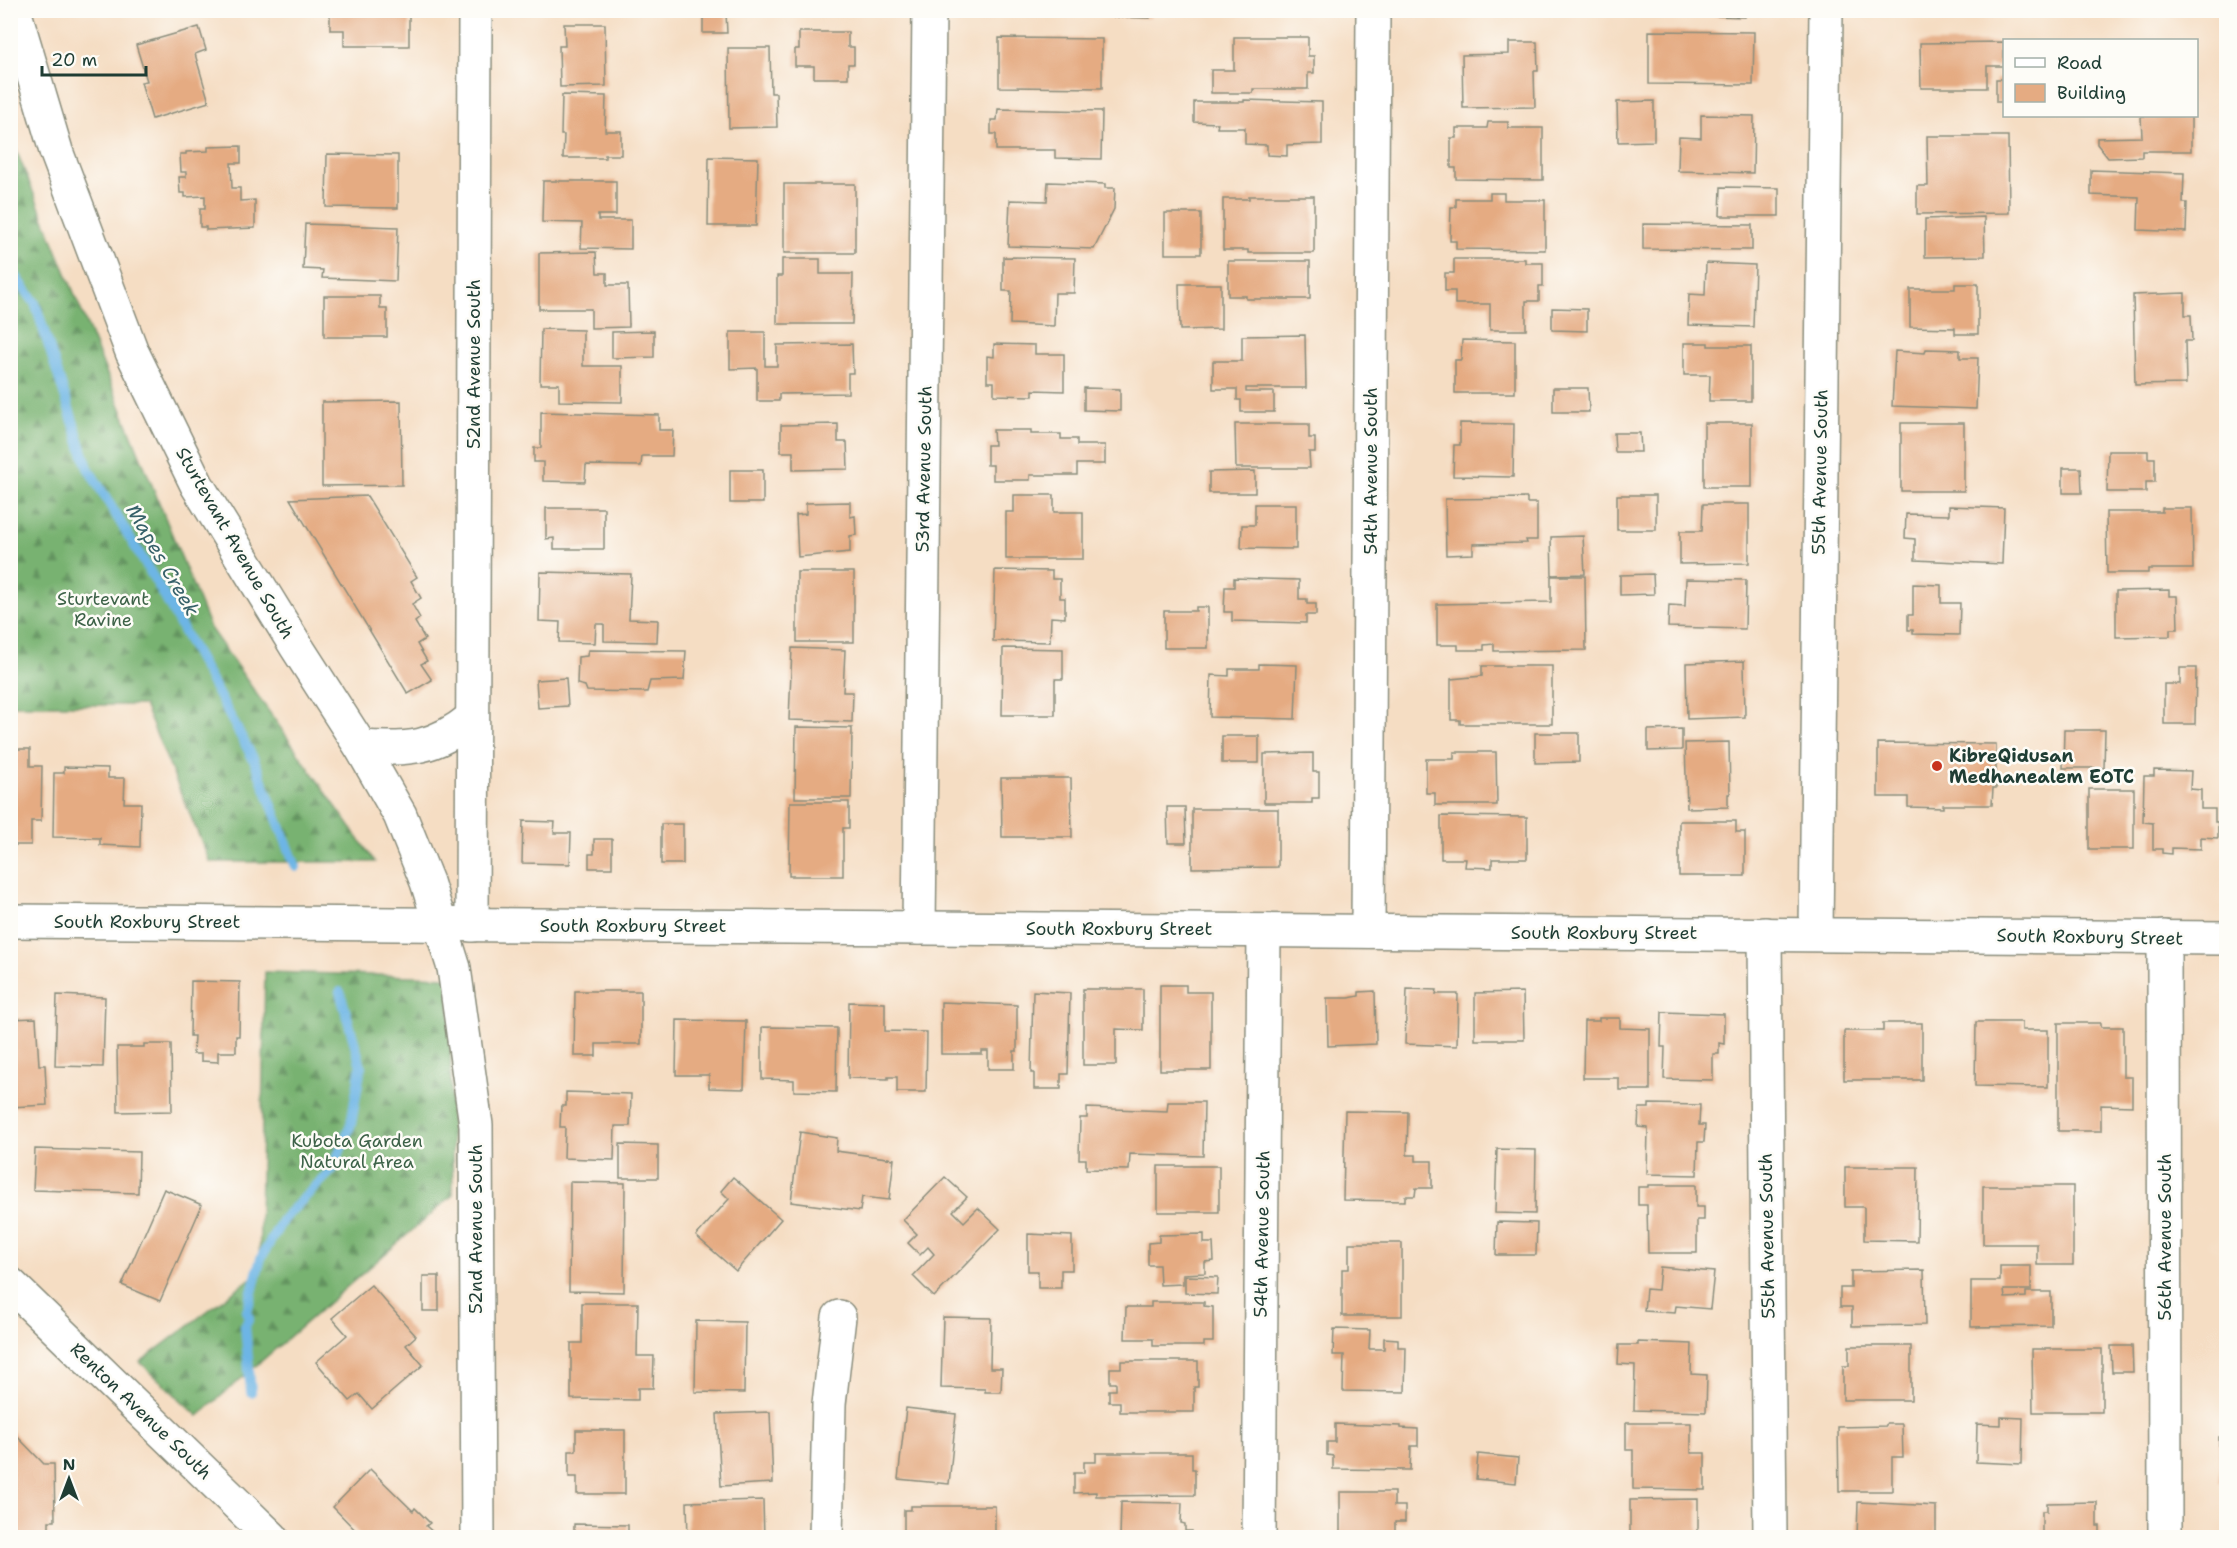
<svg xmlns="http://www.w3.org/2000/svg" width="2237" height="1548" viewBox="0 0 2237 1548" font-family="'Shantell Sans',sans-serif">
<defs>
<pattern id="forest-firs" width="22" height="20" patternUnits="userSpaceOnUse" patternTransform="scale(1.5)"><rect width="22" height="20" fill="#78b271"/><path d="M5 1l3.5 6h-7zM16 11l3.5 6h-7z" fill="#62925e"/></pattern>
</defs>
<rect width="100%" height="100%" fill="#fdfcf7"/>
<filter id="ink" filterUnits="userSpaceOnUse"><feTurbulence type="fractalNoise" baseFrequency=".0167" numOctaves="2"/><feDisplacementMap in="SourceGraphic" scale="12" xChannelSelector="R" yChannelSelector="G"/><feConvolveMatrix kernelMatrix="1 2 1 2 8 2 1 2 1" color-interpolation-filters="sRGB"/></filter>
<filter id="wash" filterUnits="userSpaceOnUse"><feTurbulence type="fractalNoise" baseFrequency=".008" numOctaves="4" result="noise"/><feDisplacementMap in="SourceGraphic" scale="24" xChannelSelector="R" yChannelSelector="G"/><feGaussianBlur stdDeviation="1.35" result="paint"/><feColorMatrix in="noise" values="0 0 0 0 0 0 0 0 0 0 0 0 0 0 0 0 0 1.4 0 .05"/><feComposite in="paint" operator="in"/></filter>
<g filter="url(#wash)">
<rect width="100%" height="100%" fill="#f5ddc3"/>
<g fill="url(#forest-firs)" stroke="#4c7852" stroke-width="1.5">
<path d="M10,135l200,493 165,234h-165l-66,-157h-133z"/>
<path d="M265,972l184,5 4,218 -255,221 -58,-54 119,-90z"/>
</g>
<g fill="none" stroke-linecap="round" stroke-linejoin="round">
<g stroke="#6db5e5" stroke-width="10">
<path d="M10,268l25,35 53,165 73,122 93,170 42,107"/>
<path d="M251,1392l-6,-66 4,-8 -2,-7 14,-53 22,-39 49,-49 19,-46 10,-58 -21,-74"/>
</g>
</g>
<g id="blocks">
<g fill="#e5ab82">
<path d="M330,10h79v36h-65v-16h-14z"/>
<path d="M1112,10h38v8l-38,-1z"/>
<path d="M1715,10h30v7l-30,-1z"/>
<path d="M703,13h23l1,20h-24z"/>
<path d="M564,24h41l1,62 -46,1 -1,-41h6z"/>
<path d="M199,27l7,23 -11,4 14,48 -57,17 -11,-37 6,-1 -11,-36z"/>
<path d="M1649,31l105,1 -1,53 -104,-1z"/>
<path d="M799,32h49v15h6v17h-6v14h-34v-12h-19v-17h4z"/>
<path d="M1234,37h74v19h6v17h-6v16h-55v4h-42v-23h23z"/>
<path d="M999,38l103,1v49l-103,-1z"/>
<path d="M1509,42h28l1,29h-4l1,36 -72,1 -1,-53 47,-1z"/>
<path d="M2004,42v24h-17v22h-66l-1,-45z"/>
<path d="M728,48h42l1,45h5l1,34 -48,1z"/>
<rect x="1996" y="79" width="8" height="23"/>
<path d="M562,95l44,1 -1,35h16v24h-16v3h-42l1,-23h-3z"/>
<path d="M1244,100l78,2v42l-35,1v11l-20,-1v-10l-22,-1v-16h-28l1,-5 -24,-1v-20h50z"/>
<path d="M1654,101v40l-36,1 -1,-40z"/>
<path d="M998,109l104,2 -1,48 -46,-1v-8h-59v-16h-5v-14h6z"/>
<path d="M1701,115l53,1 -1,57 -75,-2 1,-34 22,1z"/>
<path d="M2141,116h50v35h-49v6l-34,1 -11,-14v-6l45,-1z"/>
<path d="M1488,122h20v6h35v52l-87,-1v-11h-5v-30h5v-10h31z"/>
<path d="M1927,136h81l1,77 -92,1v-28h11z"/>
<path d="M241,146v17h-10l1,25h8v13l15,-1v28l-49,2v-3h-6v-18h5v-13l-20,1v-4h-5l-1,-16h7v-5h-5l-1,-18h6v-2l22,-1v-4z"/>
<path d="M327,154l71,1v53l-72,-1z"/>
<path d="M709,157l49,1 -2,68h-48z"/>
<path d="M2091,170l93,3 -1,30h4l-1,29 -48,-2 1,-33 -48,-2z"/>
<path d="M543,181h73v34h-18v5h33v29l-50,-1 1,-25 -40,-1z"/>
<path d="M1048,182l57,2v4h10l-1,21 -20,40 -86,-3 2,-46 37,1z"/>
<rect x="784" y="184" width="71" height="69"/>
<path d="M1721,187l58,1v28h-59z"/>
<path d="M1490,193h14v7h41v50l-89,-1v-8h-6l1,-34h5v-8h34z"/>
<path d="M1249,196h65v57h-66v-3h-25v-51h26z"/>
<rect x="1165" y="213" width="36" height="41"/>
<path d="M1984,217l1,39 -60,1v-38z"/>
<path d="M305,224l93,3 -2,54 -74,-3 1,-8 -20,-1z"/>
<path d="M1643,224l109,1v25l-109,-1z"/>
<path d="M596,252l1,21h10v12h21l1,42 -38,1v-19h-52v-56z"/>
<path d="M1003,257l72,1 -1,35h-19l-1,33 -44,-2 1,-33h-8z"/>
<path d="M782,259h38v15h33l-1,50h-75v-48h5z"/>
<path d="M1454,259h71v4h18v23h-4v15h-13v29h-36v-26h-35v-13h-10v-18h9z"/>
<path d="M1228,261h82v38h-64v-3h-18z"/>
<path d="M1706,263l49,2 -2,62 -65,-2 1,-31 16,1z"/>
<path d="M1179,284h42v45l-41,1z"/>
<path d="M1955,284h23v50h-23v-6l-45,-1v-38h45z"/>
<path d="M2185,293v22h6l1,26h-7l1,43 -51,1 -2,-90z"/>
<path d="M324,296h56v13h7v28h-63z"/>
<path d="M1552,308l35,1v22l-35,-1z"/>
<path d="M541,329l42,1v36h39v36l-63,-1v-17h-19z"/>
<path d="M654,331v26l-42,1v-26z"/>
<path d="M730,332h35v34h12v-21l75,-1 1,29h-5v20l-69,1v7h-22v-33l-27,1z"/>
<path d="M1305,335l1,53h-60v4h28v20h-33v-12h-4v-11h-24v-28h29v-25z"/>
<path d="M1462,340l53,1v52h-60v-33h6z"/>
<path d="M1684,343h24v3h43v55h-42l1,-26h-26z"/>
<path d="M994,344l41,1v9h29v37l-31,-1v6l-39,-1v-13h-7v-26l7,1z"/>
<path d="M1926,349l34,1v8h18l-2,51 -84,-3 3,-55 30,2z"/>
<path d="M1084,388l36,1v22l-36,-1z"/>
<path d="M1553,388h35l1,24h-36z"/>
<path d="M401,401l1,84 -80,1v-84z"/>
<path d="M541,412l118,3v15h14l-1,26h-30l-1,10 -55,-1 -1,17 -42,-1v-19h-9v-14h7z"/>
<path d="M1460,423l54,1 -1,53 -60,-1 1,-31h6z"/>
<rect x="1704" y="423" width="48" height="64"/>
<rect x="1901" y="423" width="63" height="68"/>
<path d="M838,424v18h9l1,27 -55,1v-18h-12v-27z"/>
<path d="M1235,424h74v14h6v14h-6l1,16h-74z"/>
<path d="M993,430h38v4h30v5h16v6h28v19h-28v11h-47v5h-37v-15h-6v-20h7z"/>
<path d="M1614,433h26l1,19h-26z"/>
<path d="M2108,451h40v7h7v24h-9v10h-39z"/>
<path d="M2063,468h18l1,25h-19z"/>
<rect x="730" y="470" width="33" height="33"/>
<path d="M1255,471v22h-46v-21z"/>
<path d="M1014,495h40v17h29v47h-77v-47h8z"/>
<rect x="1617" y="495" width="39" height="35"/>
<path d="M367,496l50,81 -6,4 10,17 -9,6 8,14 -5,4 10,17 -8,5 10,17 -6,3 11,16 -24,14 -118,-195z"/>
<path d="M1527,498v5h10v37h-11l1,3 -54,1v10l-27,1 -1,-56z"/>
<path d="M850,502v15l5,-1 1,19 -6,1v16l-52,5 -2,-42 10,-1v-11z"/>
<path d="M1255,504h41v45l-55,-1 1,-23h13z"/>
<path d="M1703,504h46v59l-69,1v-33h22z"/>
<path d="M1949,506l55,2 -2,56 -87,-4v-21l-10,-1 1,-24 43,1z"/>
<path d="M546,508h58v41h-50v-11l-8,1z"/>
<path d="M2162,508h30l1,61h-45v4h-41l-1,-61h56z"/>
<path d="M1583,536l2,38 -33,1 -1,-38z"/>
<path d="M995,570l57,1v8h8v19h5v20l-14,-1 -1,25 -57,-1z"/>
<path d="M540,572l91,2 -2,45 29,1 -1,22 -53,-1v-17h-8l-1,19 -36,-1 1,-20 -21,-1z"/>
<rect x="797" y="572" width="57" height="70"/>
<path d="M1653,574l1,20 -34,1v-20z"/>
<path d="M1551,576h34l1,74 -92,1v-7l-10,1v5h-26v-5h-21v-41l114,-2z"/>
<path d="M1234,578l65,2v19h8v5h9v11h-10v8l-74,-2v-9h-8l1,-25h9z"/>
<path d="M1686,579l60,1 -1,49 -77,-2 1,-22 16,1z"/>
<path d="M1913,584l28,1v18h19l-1,32 -46,-1v-4h-5v-15h5z"/>
<path d="M2169,590v6h8l1,33h-8v7l-54,1v-46z"/>
<path d="M1196,607h12v41h-44v-37h32z"/>
<path d="M792,648l53,2 -2,42h10l-1,30 -63,-2z"/>
<path d="M1003,648l60,1v30h-8v36h-53z"/>
<path d="M588,650l98,1 -2,29 -34,1 -3,11 -60,-1 -2,-5 -8,-2 1,-27 9,-1z"/>
<path d="M1744,661l1,56 -58,2 -1,-56z"/>
<path d="M1259,664l38,1 -2,54 -85,-2 1,-42 18,1v-7h30z"/>
<path d="M1482,666h70v58h-92v-4h-9v-41l31,-3z"/>
<path d="M2180,668h16l-1,56h-31v-40h16z"/>
<path d="M566,678l2,28 -30,2 -2,-28z"/>
<path d="M796,727l56,1 -1,70h-56z"/>
<path d="M1682,729v21l-34,1v-21z"/>
<path d="M2064,730h41l-1,38h-41z"/>
<path d="M1535,733h44v29l-44,1z"/>
<rect x="1222" y="736" width="37" height="27"/>
<path d="M1729,742l1,52h-2v13l-41,1 -2,-65z"/>
<path d="M1878,743l118,1v44h-3l-1,17h-49v3l-35,-1v-10h-30z"/>
<path d="M10,749h20v17h12l-1,55h-10v24h-21z"/>
<path d="M1454,752h42l1,53h-62v-12h-9v-34h28z"/>
<path d="M1313,753v19h6v26h-7v5h-48v-49z"/>
<path d="M64,767l44,1v10h17l-1,25h17l-1,44 -40,-2v-7l-47,-1 1,-64h10z"/>
<path d="M2154,770l37,1 -1,18 11,1v19h14v13h3v16l-17,-1v12l-29,-1v6l-10,-1v-4h-9v-26l-10,-1 1,-46h10z"/>
<path d="M1001,778h70l1,59h-70z"/>
<rect x="2089" y="789" width="45" height="60"/>
<path d="M790,802h59v26h-6v48h-54z"/>
<path d="M1167,807h18l1,36h-18z"/>
<path d="M1192,809h86v58l-86,1z"/>
<path d="M1441,816l86,1v42h-35v9l-27,-1 1,-8h-25z"/>
<path d="M523,821l32,1 -1,11h17l-1,31 -48,-1z"/>
<path d="M1679,821h57v11h9v44h-66z"/>
<rect x="661" y="824" width="22" height="40"/>
<path d="M594,839h18v29h-23v-14h5z"/>
<path d="M191,981l49,1 -1,54h-3v16h-18v10l-17,-1v-7h-8l1,-18h-4z"/>
<path d="M1160,985h26v7h25v78h-51z"/>
<path d="M1083,989h60v41l-27,-1v36h-33z"/>
<path d="M1407,989l30,1 -1,4h22l-1,52 -52,-2z"/>
<path d="M575,991h66v53h-45v12h-22z"/>
<path d="M1033,991l37,2 -2,81h-7v15h-27v-16h-3z"/>
<path d="M1375,991l1,53 -48,2 -1,-48h22l10,-2v-4z"/>
<path d="M1523,992l1,48h-49v-47z"/>
<path d="M57,995l48,2 -2,70 -48,-1z"/>
<path d="M849,1002l36,1v28l42,1 -1,60h-29v-15h-9v2l-40,-1z"/>
<path d="M941,1002l76,3v46h-3v18h-26v-18h-6v3h-41z"/>
<path d="M1662,1012l62,2v30l-5,-1v11h-6v26l-49,-1 1,-32h-4z"/>
<path d="M36,1018l3,47h6l2,40 -37,2v-88z"/>
<path d="M1599,1018h21v10l30,1v61h-31v-12h-36l1,-57h15z"/>
<path d="M677,1020l69,1 -2,68 -35,-1v-13h-33z"/>
<path d="M1976,1022h46v8h26v57l-73,-1z"/>
<path d="M1883,1023h39v57h-78v-49h39z"/>
<path d="M2058,1023h43v4h22v50h9v29l-31,-1v26h-43z"/>
<path d="M762,1027l75,1 -1,64 -42,-1v-11l-32,-1z"/>
<path d="M144,1044h27l1,67 -54,1 -1,-65h27z"/>
<path d="M566,1092l65,2 -1,32h-15l-1,34 -50,-2 1,-31h-5l1,-21h5z"/>
<path d="M1168,1102h36l-1,54 -73,-2 -1,16 -43,-1v-10h-7l1,-41h7v-10l80,3z"/>
<path d="M1649,1104l51,1 -1,20h6l-1,17h-6l-1,33 -50,-1 1,-46 -10,-1 1,-19h10z"/>
<path d="M1345,1111l63,1 -1,43h9v6h16v27h-16l-1,8h-10v5l-62,-1z"/>
<path d="M800,1132l37,6 -1,13 58,8 -5,41 -27,-3 -2,14 -69,-9z"/>
<path d="M620,1144l38,1v33h-38z"/>
<path d="M35,1149l104,3 -1,41 -105,-3z"/>
<path d="M1497,1149l39,1 -1,64 -40,-1z"/>
<rect x="1158" y="1166" width="61" height="46"/>
<path d="M1845,1167h73l-1,74 -53,-1v-33h-19z"/>
<path d="M733,1177l48,42 -45,52 -40,-35 33,-37 -8,-8z"/>
<path d="M945,1177l22,20 -14,14 11,11 14,-14 22,21 -66,68 -21,-21 21,-22 -6,-7 -8,8 -12,-12 9,-9 -14,-14z"/>
<path d="M570,1182l55,1 -1,109 -55,-1z"/>
<path d="M1648,1185h48v22h8v13h-7v33h-49l-1,-48h-9v-18h10z"/>
<path d="M1983,1186h90v79h-36v-21h-54z"/>
<path d="M164,1189l38,16 -42,96 -38,-16z"/>
<path d="M1497,1222l40,1 -1,32h-40z"/>
<path d="M1028,1234l44,2v34h-11v18h-23v-17h-10z"/>
<path d="M1204,1234v9h9l1,18 -9,1v11l-22,1v10l-23,1 -1,-20h-11v-22l11,-1v-7z"/>
<path d="M1349,1243h53v73h-60v-47h7z"/>
<path d="M2000,1266h31v24h-27l1,8 21,-1v-5h25v34l-80,1v-46h29z"/>
<path d="M1660,1267l54,5 -4,37 -34,-3 -1,7 -31,-2 2,-22 12,1z"/>
<path d="M1924,1270l1,55 -73,1v-19h-12v-19h11v-17z"/>
<rect x="423" y="1276" width="16" height="35"/>
<path d="M1185,1276l33,1 -1,17 -32,-1z"/>
<path d="M371,1285l45,51 -10,9 17,20 -51,44 -13,-15 -9,7 -34,-39 31,-27 -15,-17z"/>
<path d="M1151,1302h53v4l9,1v35h-9v4h-51v-7h-28l1,-32h25z"/>
<path d="M582,1303h56l-1,53h17l-1,32h-15v12l-67,-1v-56h11z"/>
<path d="M943,1317l48,1 -1,50h12l-1,24h-16v-3l-44,-1z"/>
<path d="M696,1321l49,1 -1,71 -49,-1z"/>
<path d="M1334,1329l36,1 -1,19h15v-11l14,1v8h8l-1,45 -62,-1 1,-36h-11z"/>
<path d="M1638,1342l54,2 -1,30 16,1 -1,37 -72,-2 1,-45 -17,-1 1,-19h19z"/>
<path d="M1849,1346h62v54h-68v-34h6z"/>
<path d="M2111,1346h21l1,26h-21z"/>
<path d="M2032,1349h70v63h-69z"/>
<path d="M1121,1361h77v26h-4v25h-74v-10h-11v-12h7v-7h-6v-15h11z"/>
<path d="M906,1408l50,6 -7,70 -51,-5z"/>
<path d="M770,1412l3,71 -52,3 -4,-72z"/>
<path d="M2001,1417l22,1 -1,46 -46,-2 1,-38 24,1z"/>
<path d="M1626,1423h65v30h14v37l-72,-1v-39h-7z"/>
<path d="M1335,1424l66,2v2l17,1v17h-7l-1,24 -77,-1v-13l-6,-1v-13h8z"/>
<path d="M1886,1424h16l1,33h-11v34h-53l-1,-64 48,-1z"/>
<path d="M10,1429l34,35h10l1,57h-6v17h-39z"/>
<path d="M576,1430h49v64h-48v-17h-8v-26h7z"/>
<path d="M2226,1436v46h-6l-1,-45z"/>
<path d="M1096,1453h96v16h3v26l-99,1v-4l-22,1v-20h10v-11h12z"/>
<path d="M1478,1454l40,4 -2,25 -40,-4z"/>
<path d="M370,1469l43,42 2,-3 15,15 -4,3 8,7 -5,5h-66l-30,-31z"/>
<path d="M1340,1492h54v14h11v16h-10v13h-55z"/>
<path d="M1698,1499v39h-68v-38z"/>
<path d="M763,1500l1,38h-76l-1,-36z"/>
<path d="M1121,1502l61,1 -1,20 4,1v7h7v7h-72z"/>
<path d="M1858,1502l78,4v29l-25,-1v4h-54z"/>
<path d="M2097,1502v24h3v12h-58v-27h5v-8z"/>
<path d="M911,1506h84v32h-91v-28h7z"/>
<path d="M574,1524l54,1v13h-54z"/>
</g>
</g>
</g>
<g filter="url(#ink)">
<use href="#blocks" fill-opacity="0" stroke="#8a8d7c" stroke-width="1.5"/>
<g fill="none" stroke-linecap="round" stroke-linejoin="round">
<defs>
<g id="minor">
<path d="M14,10l42,141 76,201 65,133 99,161 65,101 39,68 27,67 27,86 22,157 2,413"/>
<path d="M361,747c48,3 73,2 111,-29"/>
<path d="M10,921l2216,17"/>
<path d="M472,925l3,-915"/>
<path d="M919,928l10,-918"/>
<path d="M1368,931l5,-921"/>
<path d="M1816,933l10,-923"/>
<path d="M1765,934l5,604"/>
<path d="M2164,937l1,601"/>
<path d="M826,1538l3,-134 10,-87"/>
<path d="M1259,1538l5,-607"/>
</g>
<path id="major" d="M10,1284l262,254"/>
</defs>
<use href="#minor" stroke="#8a8d7c" stroke-width="36"/>
<use href="#major" stroke="#8a8d7c" stroke-width="36"/>
<use href="#minor" stroke="#fff" stroke-width="33"/>
<use href="#major" stroke="#fff" stroke-width="33"/>
</g>
</g>
<circle fill="#c8321e" stroke="#fdfcf7" stroke-width="2" cx="1937" cy="766" r="6"/>
<g text-anchor="middle" dominant-baseline="central" stroke-width="5" stroke-linejoin="round" paint-order="stroke">
<g font-size="18" fill="#1f3d34" stroke="#fdfcf7">
<text transform="translate(474 364) rotate(-90)">52nd Avenue South</text>
<text transform="translate(924 469) rotate(-89)">53rd Avenue South</text>
<text transform="translate(1371 471) rotate(-90)">54th Avenue South</text>
<text transform="translate(1820 472) rotate(-89)">55th Avenue South</text>
<text transform="translate(235 543) rotate(60)">Sturtevant Avenue South</text>
<text x="147" y="922">South Roxbury Street</text>
<text x="633" y="926">South Roxbury Street</text>
<text x="1119" y="929">South Roxbury Street</text>
<text x="1604" y="933">South Roxbury Street</text>
<text transform="translate(2090 937) rotate(1)">South Roxbury Street</text>
<text transform="translate(476 1229) rotate(-90)">52nd Avenue South</text>
<text transform="translate(1262 1234) rotate(-89)">54th Avenue South</text>
<text transform="translate(1767 1236) rotate(-91)">55th Avenue South</text>
<text transform="translate(2165 1237) rotate(-90)">56th Avenue South</text>
<text transform="translate(141 1411) rotate(44)">Renton Avenue South</text>
</g>
<g font-size="18" fill="#3d6248" stroke="#fdfcf7">
<text x="103" y="599">Sturtevant<tspan x="103" dy="21">Ravine</tspan></text>
<text x="357" y="1141">Kubota Garden<tspan x="357" dy="21">Natural Area</tspan></text>
</g>
<g font-size="18" font-weight="bold" fill="#1f3d34" stroke="#fdfcf7" text-anchor="start">
<text x="1949" y="756">KibreQidusan<tspan x="1949" dy="21">Medhanealem EOTC</tspan></text>
</g>
<g font-size="20" font-style="italic" fill="#366169" stroke="#fdfcf7">
<text transform="translate(163 560) rotate(60)">Mapes Creek</text>
</g>
</g>
<rect width="2237" height="1548" fill="none" stroke="#fdfcf7" stroke-width="36"/>
<rect x="2003" y="39" width="195" height="78" fill="#fdfcf7" stroke="#a4b0a9" stroke-width="1.5"/>
<rect x="2015" y="58" width="30" height="9" fill="#ffffff" stroke="#a4b0a9" stroke-width="1.5"/>
<text x="2057" y="69" font-size="18" fill="#1f3d34">Road</text>
<rect x="2015" y="84" width="30" height="18" fill="#e5ab82" stroke="#a4b0a9" stroke-width="1.5"/>
<text x="2057" y="99" font-size="18" fill="#1f3d34">Building</text>
<g transform="translate(69 1479)" stroke="#fdfcf7" stroke-width="4.5" paint-order="stroke">
<path d="M0-4.5L10 22L0 15L-10 22Z" fill="#1f3d34"/>
<text y="-9" font-size="16" font-weight="bold" text-anchor="middle" fill="#1f3d34">N</text>
</g>
<path d="M42 66v9h104v-9" fill="none" stroke="#1f3d34" stroke-width="3"/>
<text x="51" y="66" font-size="18" fill="#1f3d34" stroke="#fdfcf7" stroke-width="4.5" paint-order="stroke">20 m</text>
</svg>
